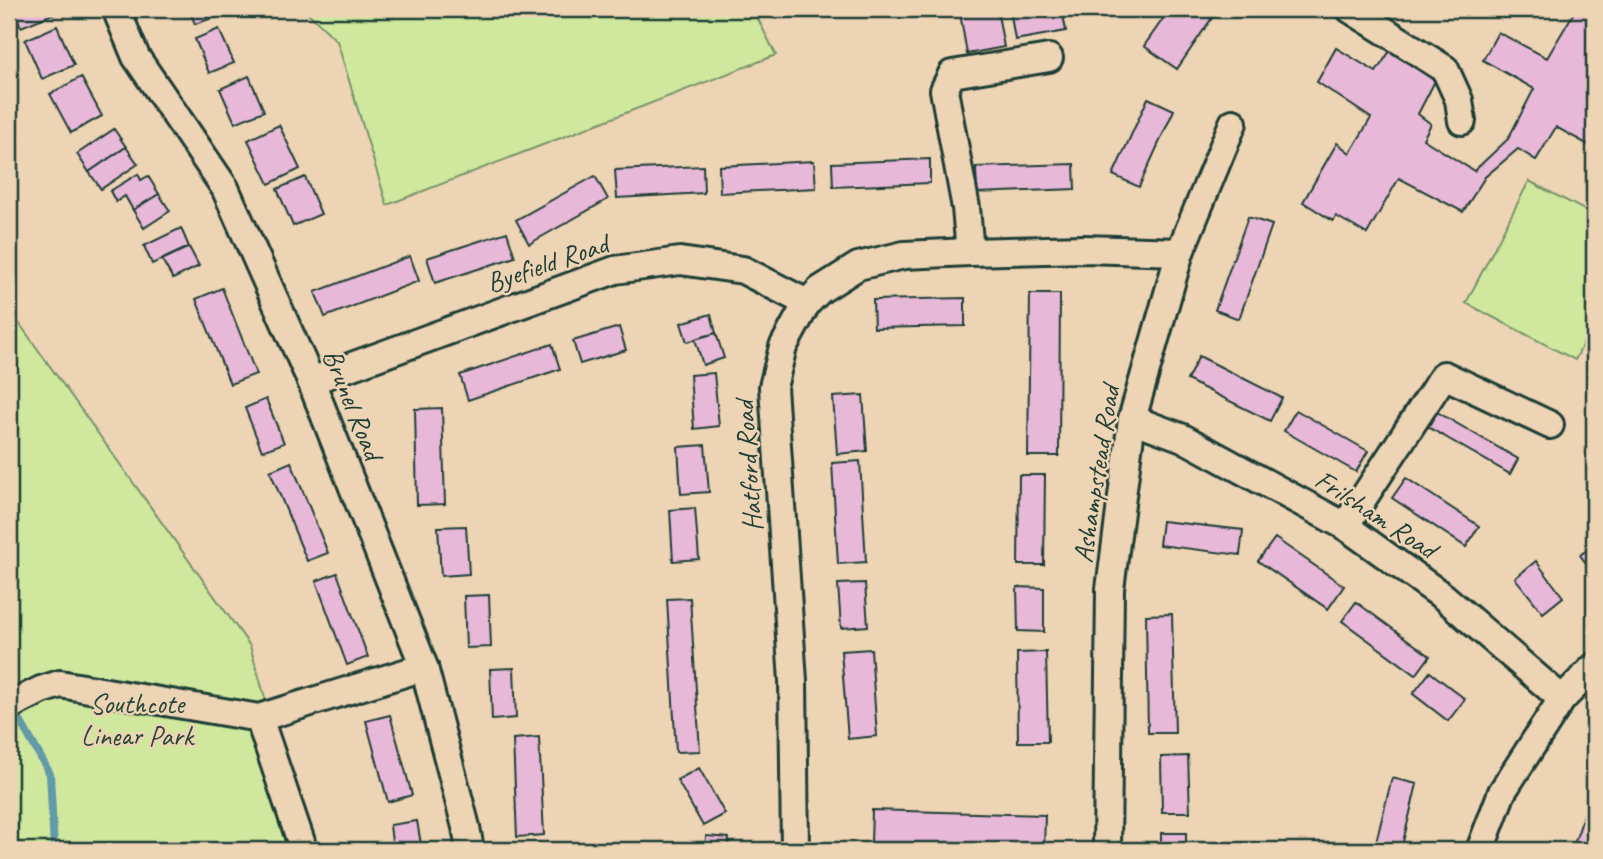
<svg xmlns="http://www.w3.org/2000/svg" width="1603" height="859" viewBox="0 0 1603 859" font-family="Caveat,sans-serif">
<rect width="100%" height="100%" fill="#edd4b5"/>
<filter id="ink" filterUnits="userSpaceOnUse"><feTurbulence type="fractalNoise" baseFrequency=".0143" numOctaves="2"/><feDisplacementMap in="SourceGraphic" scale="14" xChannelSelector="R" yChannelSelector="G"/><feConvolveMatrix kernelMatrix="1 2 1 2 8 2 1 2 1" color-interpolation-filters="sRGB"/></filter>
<g filter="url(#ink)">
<g fill="#cfe89e" stroke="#779269" stroke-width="2">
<path d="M304,9h449l23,46 -389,150 -50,-164z"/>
<path d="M1529,181l65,34v108l-19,37 -109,-57z"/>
<path d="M9,309l241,337 59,204h-300z"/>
</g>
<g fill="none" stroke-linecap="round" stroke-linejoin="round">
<path stroke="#649aa7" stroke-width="8" d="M14,710l36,64 4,76"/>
</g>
<g fill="#e8b8d9" stroke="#1f3d34" stroke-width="2">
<path d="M14,9h36l3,5 -32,13z"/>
<path d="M189,9h27l2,7 -23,8z"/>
<path d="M987,9h10l7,38 -37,7 -7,-41z"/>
<path d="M1010,9h52l4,22 -51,9z"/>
<path d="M1170,9h48l-41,60 -33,-23z"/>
<path d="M1576,9h18v139l-38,-21 -20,33 -18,-11 -33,28 -22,35 -64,-34 -32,56 -31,-18 -3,5 -30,-19 34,-59 13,10 21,-35 -54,-36 19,-34 40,24 14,-21 45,30 -17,33 13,10 -8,15 51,32 34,-32 26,-50 -51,-29 15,-28 49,26z"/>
<path d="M57,26l17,39 -32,14 -17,-39z"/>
<path d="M219,29l15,34 -25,10 -14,-34z"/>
<path d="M249,76l15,35 -29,12 -15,-34z"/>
<path d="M81,77l21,39 -31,17 -21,-39z"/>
<path d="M1148,98l26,12 -35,77 -26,-12z"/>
<path d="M279,125l21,44 -31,15 -21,-44z"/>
<path d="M114,129l12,18 -37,25 -12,-18z"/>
<path d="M126,147l12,17 -37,25 -12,-17z"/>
<path d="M930,159v24l-97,4 -1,-24z"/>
<path d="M814,161l2,27 -96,5 -1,-27z"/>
<path d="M1074,164l1,25 -98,4 -1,-26z"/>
<path d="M703,166l1,27 -87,5 -2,-28z"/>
<path d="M138,174l3,6 7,-4 11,18 -26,16 -8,-14 -9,6 -6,-11z"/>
<path d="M595,176l13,23 -79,45 -13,-24z"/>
<path d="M305,177l16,37 -28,12 -16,-37z"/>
<path d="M159,194l11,17 -26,17 -11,-18z"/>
<path d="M1248,217l24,8 -33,94 -24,-9z"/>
<path d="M181,228l8,19 -37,17 -8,-18z"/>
<path d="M507,232l8,25 -80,26 -8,-25z"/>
<path d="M189,247l10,19 -26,13 -11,-19z"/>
<path d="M410,256l9,25 -94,36 -10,-25z"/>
<path d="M222,288l34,86 -26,10 -34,-85z"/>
<path d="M1030,294h30l-1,162h-31z"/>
<path d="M965,298v28l-91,2 -1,-28z"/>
<path d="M711,314l5,19 -29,9 -6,-19z"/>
<path d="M619,327l7,23 -46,14 -7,-23z"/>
<path d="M716,333l8,25 -21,7 -8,-26z"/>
<path d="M552,344l8,25 -92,31 -8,-25z"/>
<path d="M1199,356l83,42 -12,23 -83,-41z"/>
<path d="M714,373l5,53 -25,3 -4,-54z"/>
<path d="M863,395l4,56 -30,3 -4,-57z"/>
<path d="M266,399l18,44 -22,8 -17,-43z"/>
<path d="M442,408l3,96 -28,1 -2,-96z"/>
<path d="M1296,410l72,41 -12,21 -72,-41z"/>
<path d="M1437,412l81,47 -8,15 -82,-47z"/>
<path d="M705,445l4,47 -28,2 -3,-47z"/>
<path d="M860,461l6,101 -28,2 -6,-101z"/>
<path d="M291,462l37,91 -21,8 -37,-90z"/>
<path d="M1019,475h26l-1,90h-26z"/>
<path d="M1406,478l73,48 -13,21 -74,-49z"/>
<path d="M695,508l4,51 -26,2 -3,-51z"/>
<path d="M1162,521l81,9 -3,25 -81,-10z"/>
<path d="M466,526l3,48 -28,2 -3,-49z"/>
<path d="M1275,538l69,48 -16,23 -70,-48z"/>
<path d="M1594,545v29l-14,-19z"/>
<path d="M1536,561l27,36 -20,16 -28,-35z"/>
<path d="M337,573l31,84 -21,8 -31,-84z"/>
<path d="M865,583l3,43 -27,2 -3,-44z"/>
<path d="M1017,587l27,1v44l-26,-1z"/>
<path d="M489,595l2,52 -25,1 -2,-52z"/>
<path d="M690,598l10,153 -24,1 -9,-153z"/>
<path d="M1356,602l74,54 -14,19 -74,-54z"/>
<path d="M1172,614l3,119h-27l-2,-118z"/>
<path d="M871,649l6,87 -29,3 -7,-88z"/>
<path d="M1046,652l2,90h-30l-1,-89z"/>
<path d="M514,668l2,50 -24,2 -2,-51z"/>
<path d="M1430,672l35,27 -17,22 -35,-27z"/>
<path d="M390,715l22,80 -24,7 -22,-81z"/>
<path d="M539,737l5,98 -27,2 -4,-98z"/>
<path d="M1188,756l2,56h-28l-1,-55z"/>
<path d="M699,768l26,46 -22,12 -26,-46z"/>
<path d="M1392,778l25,6 -16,66h-27z"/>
<path d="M872,810l173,5 -1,34 -173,-5z"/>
<path d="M1584,815l10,3v32h-22z"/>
<path d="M417,821l5,29h-29l-3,-25z"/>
<rect x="1161" y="833" width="25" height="17"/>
<path d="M706,836l23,2 -1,12h-23z"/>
</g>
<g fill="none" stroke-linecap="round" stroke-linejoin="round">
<defs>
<g id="minor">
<path d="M116,9l20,48 89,131 86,193 113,286 42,160 4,23"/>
<path d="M1350,9l95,60 14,31 3,21"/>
<path d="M970,252l-4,-44 -22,-118 8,-16 97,-16"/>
<path d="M311,381l304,-111 65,-9 63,9 64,33"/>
<path d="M1132,419l51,19 162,88 99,71 118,102"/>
<path d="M1345,526l99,-151 106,50"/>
<path d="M9,706l32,-16 19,-6 199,34 165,-51"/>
<path d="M259,718l42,124 -1,8"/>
<path d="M795,850l-2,-169 -20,-294 10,-40 24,-44 13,-13 38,-24 46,-11 66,-3 114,-3 96,3"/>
<path d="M1107,850l3,-261 22,-170 48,-167 53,-129"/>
<path d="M1480,850l22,-58 60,-93 32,-32"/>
</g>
</defs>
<use href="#minor" stroke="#1f3d34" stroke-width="32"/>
<use href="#minor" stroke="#edd4b5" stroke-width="26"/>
</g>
</g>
<g text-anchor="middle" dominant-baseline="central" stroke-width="5" stroke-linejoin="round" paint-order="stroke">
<g font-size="28" fill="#1f3d34" stroke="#edd4b5">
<text transform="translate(547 263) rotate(-19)">Byefield Road</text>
<text transform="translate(353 404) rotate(68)">Brunel Road</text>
<text transform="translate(748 466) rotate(-94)">Hatford Road</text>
<text transform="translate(1096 474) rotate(-81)">Ashampstead Road</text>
<text transform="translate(1376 514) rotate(33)">Frilsham Road</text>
</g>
<g font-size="28" fill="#284639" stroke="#edd4b5">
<text x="137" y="703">Southcote<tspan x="137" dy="32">Linear Park</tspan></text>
</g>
</g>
<rect width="1603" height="859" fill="none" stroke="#edd4b5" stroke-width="35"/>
<rect x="18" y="18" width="1568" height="824" fill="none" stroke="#1f3d34" stroke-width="2.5" filter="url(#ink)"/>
</svg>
